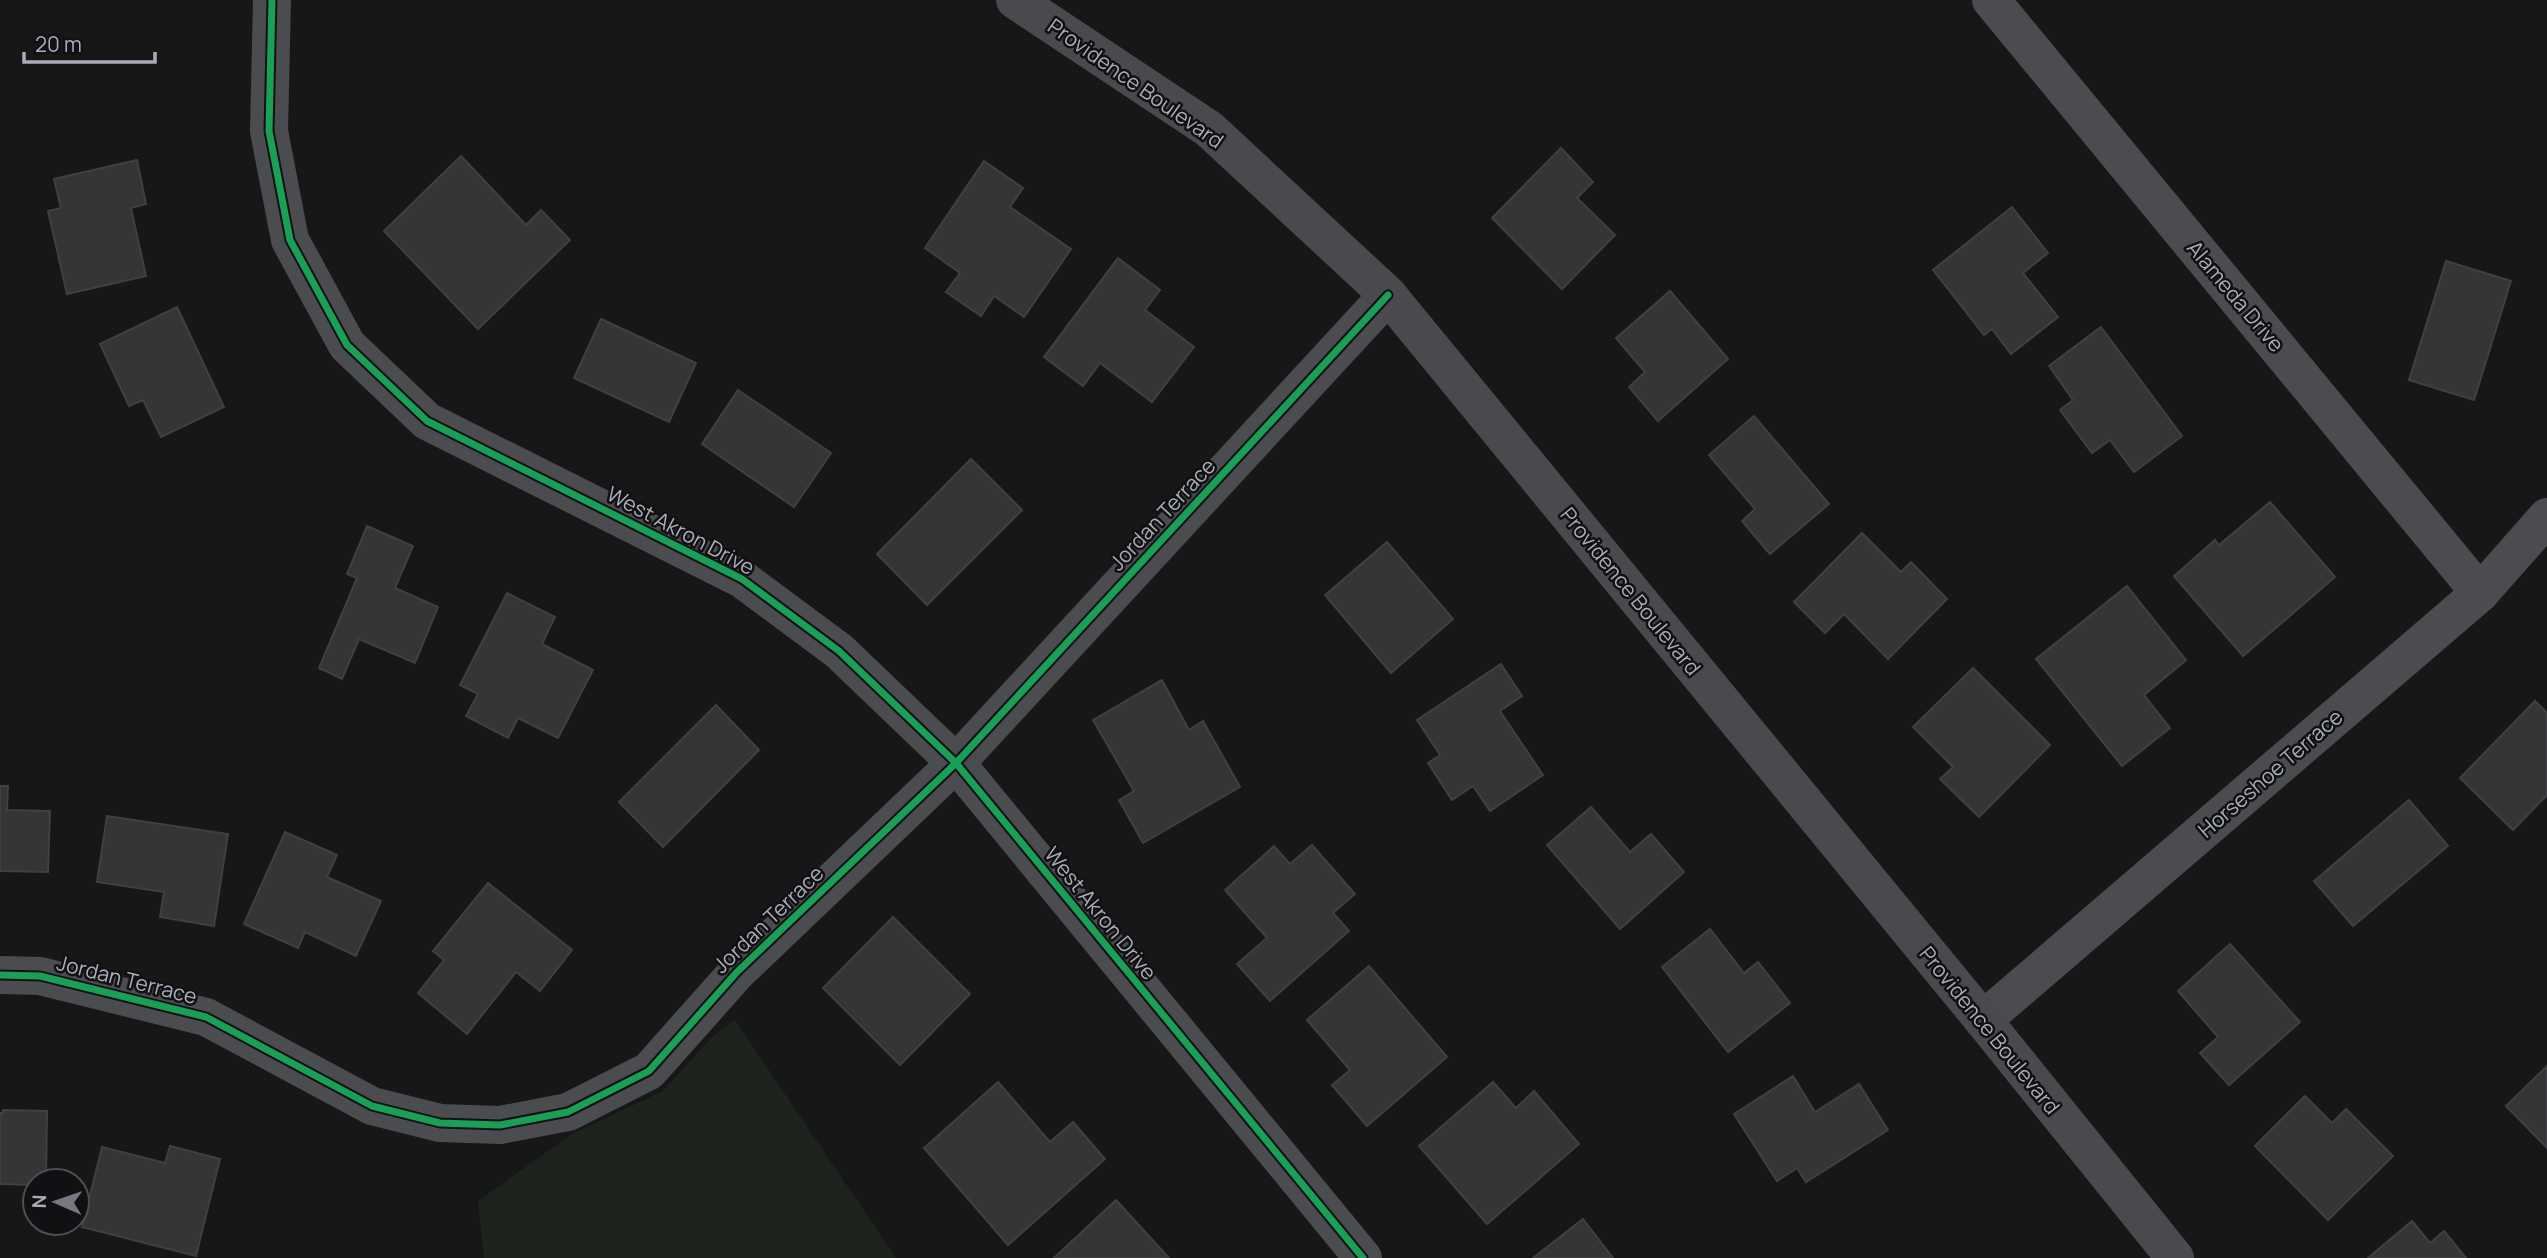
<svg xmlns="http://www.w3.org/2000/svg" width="2547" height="1258" viewBox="0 0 2547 1258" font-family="Manrope,sans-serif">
<rect width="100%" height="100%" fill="#171717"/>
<path fill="#1d241e" d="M735,1020l161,238h-412l-6,-57 94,-67 91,-43 50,-55z"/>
<g fill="#353536" stroke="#3f4043" stroke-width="2">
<path d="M1561,148l32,34 -16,16 38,37 -53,54 -70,-71z"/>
<path d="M461,156l65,69 15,-15 29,30 -92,89 -94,-98z"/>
<path d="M137,160l9,44 -15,4 15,68 -79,18 -19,-83 13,-3 -7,-29z"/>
<path d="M984,161l39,27 -13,19 61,42 -47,68 -30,-21 -13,20 -35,-24 14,-19 -35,-25z"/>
<path d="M2012,207l36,46 -25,20 35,44 -47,37 -19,-25 -8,6 -51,-65z"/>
<path d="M1118,258l42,32 -15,20 49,37 -42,55 -52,-39 -17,23 -39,-29z"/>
<path d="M2446,261l65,20 -37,119 -65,-20z"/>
<path d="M1670,291l58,68 -70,62 -29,-34 16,-15 -29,-34z"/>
<path d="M177,307l47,100 -63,30 -18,-37 -14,6 -29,-62z"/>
<path d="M601,319l95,44 -27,59 -95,-44z"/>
<path d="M2101,327l81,109 -48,36 -24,-32 -18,13 -32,-43 13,-10 -24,-34z"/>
<path d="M738,390l93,63 -37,54 -92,-63z"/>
<path d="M1754,416l75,88 -59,50 -28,-33 13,-12 -46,-54z"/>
<path d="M971,459l51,51 -95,95 -50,-51z"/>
<path d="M2270,502l65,75 -92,79 -69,-80 41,-36 4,5z"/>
<path d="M367,526l46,20 -18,42 43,19 -23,56 -56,-24 -17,40 -23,-11 38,-90 -10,-4z"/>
<path d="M1862,533l39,39 10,-10 36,37 -59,60 -44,-45 -19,19 -31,-31z"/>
<path d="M1387,542l66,77 -62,54 -66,-78z"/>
<path d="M2127,586l59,74 -42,35 26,33 -48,38 -86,-107z"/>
<path d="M507,593l48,24 -13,27 51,26 -35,68 -40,-20 -10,20 -42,-22 12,-22 -18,-9z"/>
<path d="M1501,664l21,32 -22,15 43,64 -53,36 -17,-25 -21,14 -24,-37 12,-8 -23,-35z"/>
<path d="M1973,668l77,77 -71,72 -39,-38 13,-12 -40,-40z"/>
<path d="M1162,680l27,50 14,-9 37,66 -97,56 -24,-43 15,-9 -41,-71z"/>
<path d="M2535,701l12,12v82l-34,35 -53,-52z"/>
<path d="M716,705l43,45 -96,97 -44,-45z"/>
<path d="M0,786h8l-1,24 43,1 -2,61 -48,-1z"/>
<path d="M2409,800l39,46 -95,80 -39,-45z"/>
<path d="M1591,807l39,45 21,-18 33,38 -64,57 -73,-84z"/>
<path d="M107,816l121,18 -14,92 -54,-9 4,-25 -67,-10z"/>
<path d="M285,832l52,23 -10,22 54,24 -25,55 -51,-24 -7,16 -54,-24z"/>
<path d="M1312,845l43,49 -22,19 16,18 -79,70 -33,-37 30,-26 -42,-48 49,-44 16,18z"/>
<path d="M488,883l84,67 -32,41 -24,-19 -49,62 -49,-41 26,-33 -11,-9z"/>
<path d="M893,917l77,77 -70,71 -77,-77z"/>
<path d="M1710,929l34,44 14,-11 32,41 -62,49 -66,-85z"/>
<path d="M2230,944l70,78 -71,63 -29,-32 18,-16 -40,-46z"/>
<path d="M1369,966l78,91 -80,69 -35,-41 18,-15 -43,-50z"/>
<path d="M2547,1066v82l-41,-42z"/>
<path d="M1793,1076l22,36 44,-28 29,46 -82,52 -9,-14 -20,13 -43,-67z"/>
<path d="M998,1082l52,60 23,-20 32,37 -97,86 -84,-97z"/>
<path d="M1493,1082l23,26 18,-17 45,53 -92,80 -68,-78z"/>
<path d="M2305,1096l27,27 14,-14 47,47 -65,64 -73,-74z"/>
<path d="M3,1110l44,1 -1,70h-11v4l-35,-1v-71h3z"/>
<path d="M170,1146l50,13 -24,97 -114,-29 20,-80 63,16z"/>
<path d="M1116,1200l53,58h-115z"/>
<path d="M1583,1219l30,39h-80z"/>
<path d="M2412,1221l18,22 14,-12 22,27h-98z"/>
</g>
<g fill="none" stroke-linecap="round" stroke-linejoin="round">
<g stroke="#4b4c50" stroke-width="38">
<path d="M272,0l-3,131 21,109 57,105 80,76 315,158 97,72 117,112 407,495"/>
<path d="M1991,0l489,593"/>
<path d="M0,975l40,1 166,41 166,89 68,17 60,2 68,-13 81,-41 88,-99 219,-209 432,-468"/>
<path d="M1983,1020l497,-427 67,-76"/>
</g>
<path stroke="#4a4a4e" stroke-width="38" d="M1015,0l194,129 179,166 595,725 192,238"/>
<defs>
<g id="cycleway">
<path d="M272,0l-3,131 21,109 57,105 80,76 315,158 97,72 117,112 407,495"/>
<path d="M0,975l40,1 166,41 166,89 68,17 60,2 68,-13 81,-41 88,-99 219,-209 432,-468"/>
</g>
</defs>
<use href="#cycleway" stroke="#111113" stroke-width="11"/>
<use href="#cycleway" stroke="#1a9f57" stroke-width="7"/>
</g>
<g text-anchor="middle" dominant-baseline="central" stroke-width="5" stroke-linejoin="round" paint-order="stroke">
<g font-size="21" fill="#a8adb8" stroke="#111113">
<text transform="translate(1136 83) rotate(35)">Providence Boulevard</text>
<text transform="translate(2236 296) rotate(50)">Alameda Drive</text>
<text transform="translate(1162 514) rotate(-47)">Jordan Terrace</text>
<text transform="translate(681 530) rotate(28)">West Akron Drive</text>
<text transform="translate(1631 591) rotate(51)">Providence Boulevard</text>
<text transform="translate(2270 773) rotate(-41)">Horseshoe Terrace</text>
<text transform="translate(1101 913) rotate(51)">West Akron Drive</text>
<text transform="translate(768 919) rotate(-44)">Jordan Terrace</text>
<text transform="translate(127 979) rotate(14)">Jordan Terrace</text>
<text transform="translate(1990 1030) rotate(51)">Providence Boulevard</text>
</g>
</g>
<g transform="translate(56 1202) rotate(272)"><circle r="33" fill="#111113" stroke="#4d4f55" stroke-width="2"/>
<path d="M0-5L12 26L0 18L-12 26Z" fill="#757880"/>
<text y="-10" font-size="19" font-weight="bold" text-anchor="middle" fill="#a8adb8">N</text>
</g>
<path d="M24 52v10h131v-10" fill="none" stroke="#a8adb8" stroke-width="3.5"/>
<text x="35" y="52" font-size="21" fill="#a8adb8" stroke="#111113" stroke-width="5" paint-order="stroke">20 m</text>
</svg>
